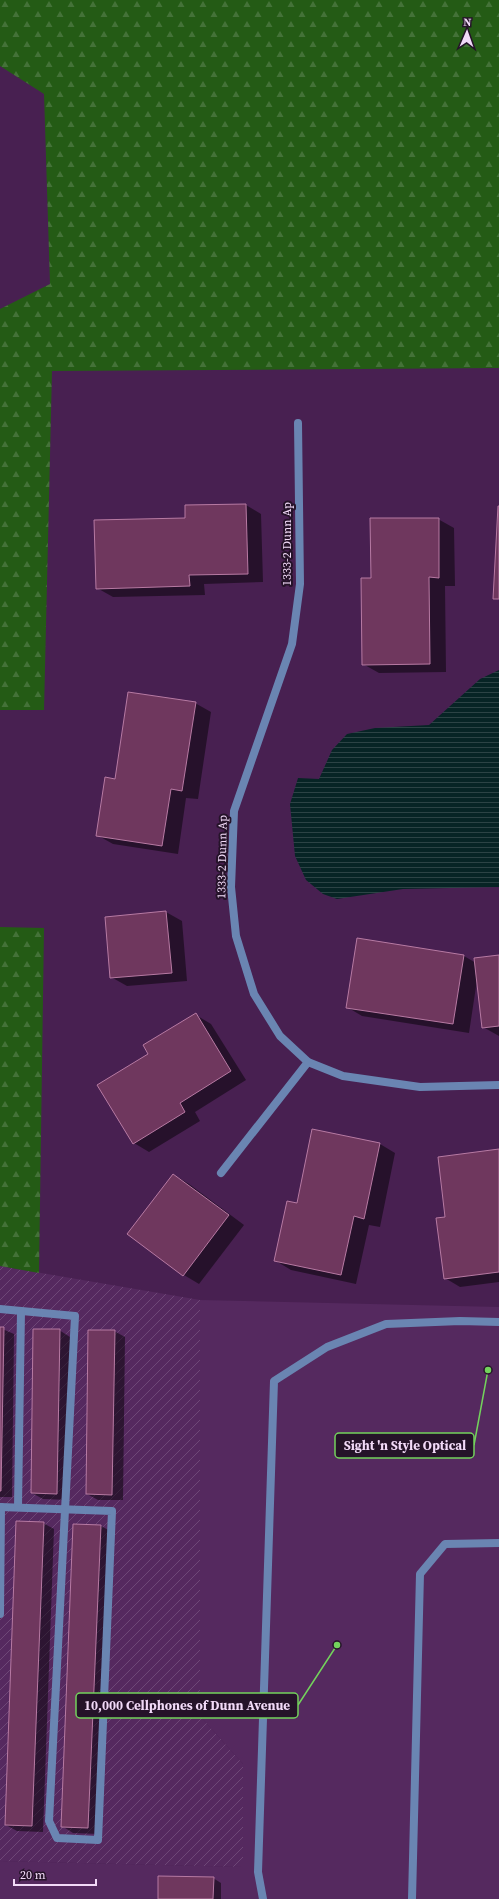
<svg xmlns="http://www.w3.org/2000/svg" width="499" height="1899" viewBox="0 0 499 1899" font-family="'Source Serif 4',serif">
<defs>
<pattern id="industrial-furrows" width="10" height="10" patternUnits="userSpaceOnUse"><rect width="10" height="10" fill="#55295f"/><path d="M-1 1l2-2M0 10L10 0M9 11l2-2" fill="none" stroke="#6e4777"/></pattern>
<pattern id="forest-firs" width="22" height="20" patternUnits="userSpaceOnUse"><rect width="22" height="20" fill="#245b15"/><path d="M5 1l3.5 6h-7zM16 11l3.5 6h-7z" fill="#447238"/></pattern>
<pattern id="water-rules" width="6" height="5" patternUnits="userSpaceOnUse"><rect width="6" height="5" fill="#072425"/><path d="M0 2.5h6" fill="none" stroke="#2c4345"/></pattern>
</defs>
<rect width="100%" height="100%" fill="#482051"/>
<path fill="#55295f" d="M200,1300l299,7v592h-499v-38l243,6v-103l-43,-48z"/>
<path fill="url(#industrial-furrows)" d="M0,1266l200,34v416l43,48v103l-243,-6z"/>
<g fill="url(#forest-firs)">
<path d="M0,0h499v368l-447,3 -8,339h-44v-401l50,-25 -6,-190 -44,-28z"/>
<path d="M0,927l44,1 -5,345 -39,-7z"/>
</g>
<path fill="url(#water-rules)" d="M499,670v217l-96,2 -66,10 -14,-5 -17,-14 -11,-24 -5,-52 8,-26 21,1 13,-29 15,-16 28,-6 54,-3 51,-46z"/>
<g fill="#0007">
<path d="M246,505l15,9 2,68 -59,2 1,11 -92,2 -16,-9 89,-69z"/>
<path d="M438,519l16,9 1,58h-10l1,86 -67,1 -16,-9 9,-85z"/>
<path d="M195,703l16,9 -13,87 -12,-1 -8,56 -65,-10 -16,-9z"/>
<path d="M166,912l16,9 5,60 -60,5 -16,-9 -5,-59z"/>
<path d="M464,956l12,7 23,-7v80l-16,-9 -6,-47 -8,53 -107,-17 -15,-9z"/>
<path d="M196,1015l15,9 35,56 -51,32 5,9 -51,31 -15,-9 15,-89z"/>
<path d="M313,1130l67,14 15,9 -15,74 -11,-2 -13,59 -65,-14 -15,-9 21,-57z"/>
<path d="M499,1150v132l-39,5 -15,-9 2,-60z"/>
<path d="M174,1175l15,9 55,41 -45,59 -15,-9 -55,-41z"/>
<path d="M0,1328l14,6 -2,163h-12z"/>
<path d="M59,1330l11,7 -2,163 -25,-1 -11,-6z"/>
<path d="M114,1331l11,6 -2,163h-25l-11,-6z"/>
<path d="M43,1523l11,6 -11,303 -26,-1 -11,-6z"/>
<path d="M101,1526l11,6 -13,302 -26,-1 -11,-7z"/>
<path d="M213,1878l8,5v16h-62z"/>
</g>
<g fill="#6f375e" stroke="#b77aa3">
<path d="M246,504l2,70 -59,1 1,11 -94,3 -2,-69 91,-2v-13z"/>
<path d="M498,506h1v93h-6z"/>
<path d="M370,518h69v60l-10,-1 1,87 -68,1 -1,-87h10z"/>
<path d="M128,692l68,10 -14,89 -11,-2 -9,57 -66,-10 9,-59 10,2z"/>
<path d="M166,911l6,62 -62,5 -5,-61z"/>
<path d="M357,938l107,17 -11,69 -107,-16z"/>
<path d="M499,955v71l-17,2 -8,-70z"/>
<path d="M196,1013l35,58 -51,32 5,9 -52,32 -36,-59 51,-31 -5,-9z"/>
<path d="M312,1129l68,14 -16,76 -10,-3 -13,59 -67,-14 13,-60 10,2z"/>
<path d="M499,1149v123l-55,7 -8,-61 9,-1 -7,-60z"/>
<path d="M173,1174l56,41 -46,61 -56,-42z"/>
<path d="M0,1327h4l-3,164h-1z"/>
<path d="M33,1329h27l-3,165 -26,-1z"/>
<path d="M88,1330h27l-3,165 -26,-1z"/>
<path d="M16,1521l28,1 -12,304 -27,-1z"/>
<path d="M73,1524l28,1 -13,303 -27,-1z"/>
<path d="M158,1876l56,1 -1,22h-55z"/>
</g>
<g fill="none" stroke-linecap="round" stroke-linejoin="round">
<g stroke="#6a85b2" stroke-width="8">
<path d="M221,1173l87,-111"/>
<path d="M0,1309l75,7 -26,505 8,17 41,2 14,-329 -112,-4"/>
<path d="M18,1507l3,-196"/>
<path d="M0,1614l1,-107"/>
<path d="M263,1899l-5,-27 16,-491 53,-34 59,-23 74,-3 39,1"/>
<path d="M412,1899l8,-325 25,-30 54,-1"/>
</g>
<path stroke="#6a85b2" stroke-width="8" d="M298,423l2,161 -8,60 -58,167 -3,76 5,49 18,58 26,42 28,26 35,14 77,11 79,-2"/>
</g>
<g text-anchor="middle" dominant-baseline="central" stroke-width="4" stroke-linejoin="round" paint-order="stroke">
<g font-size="12" fill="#f2daf8" stroke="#251329">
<text transform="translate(287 544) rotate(-90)">1333-2 Dunn Ap</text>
<text transform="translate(222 857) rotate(-89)">1333-2 Dunn Ap</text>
</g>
</g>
<path fill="none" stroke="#73d25c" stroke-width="1.5" d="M488 1370L474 1445M337 1645L298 1705"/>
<g fill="#73d25c" stroke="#251329" stroke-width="1.5">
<circle cx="488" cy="1370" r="4"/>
<circle cx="337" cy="1645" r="4"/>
</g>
<g fill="#251329" stroke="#73d25c" stroke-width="1.5">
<rect x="335" y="1433" width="139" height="25" rx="4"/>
<rect x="76" y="1693" width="222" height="25" rx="4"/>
</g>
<g font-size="13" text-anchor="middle" font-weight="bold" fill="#f2daf8">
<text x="405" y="1450">Sight 'n Style Optical</text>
<text x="187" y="1710">10,000 Cellphones of Dunn Avenue</text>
</g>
<g transform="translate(467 32) rotate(2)" stroke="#251329" stroke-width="3" paint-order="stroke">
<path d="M0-3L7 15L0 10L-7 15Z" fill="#f2daf8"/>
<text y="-6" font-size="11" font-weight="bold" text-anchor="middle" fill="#f2daf8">N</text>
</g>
<path d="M14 1879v6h82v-6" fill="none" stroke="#f2daf8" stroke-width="2"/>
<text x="20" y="1879" font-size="12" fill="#f2daf8" stroke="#251329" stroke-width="3" paint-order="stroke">20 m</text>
</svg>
